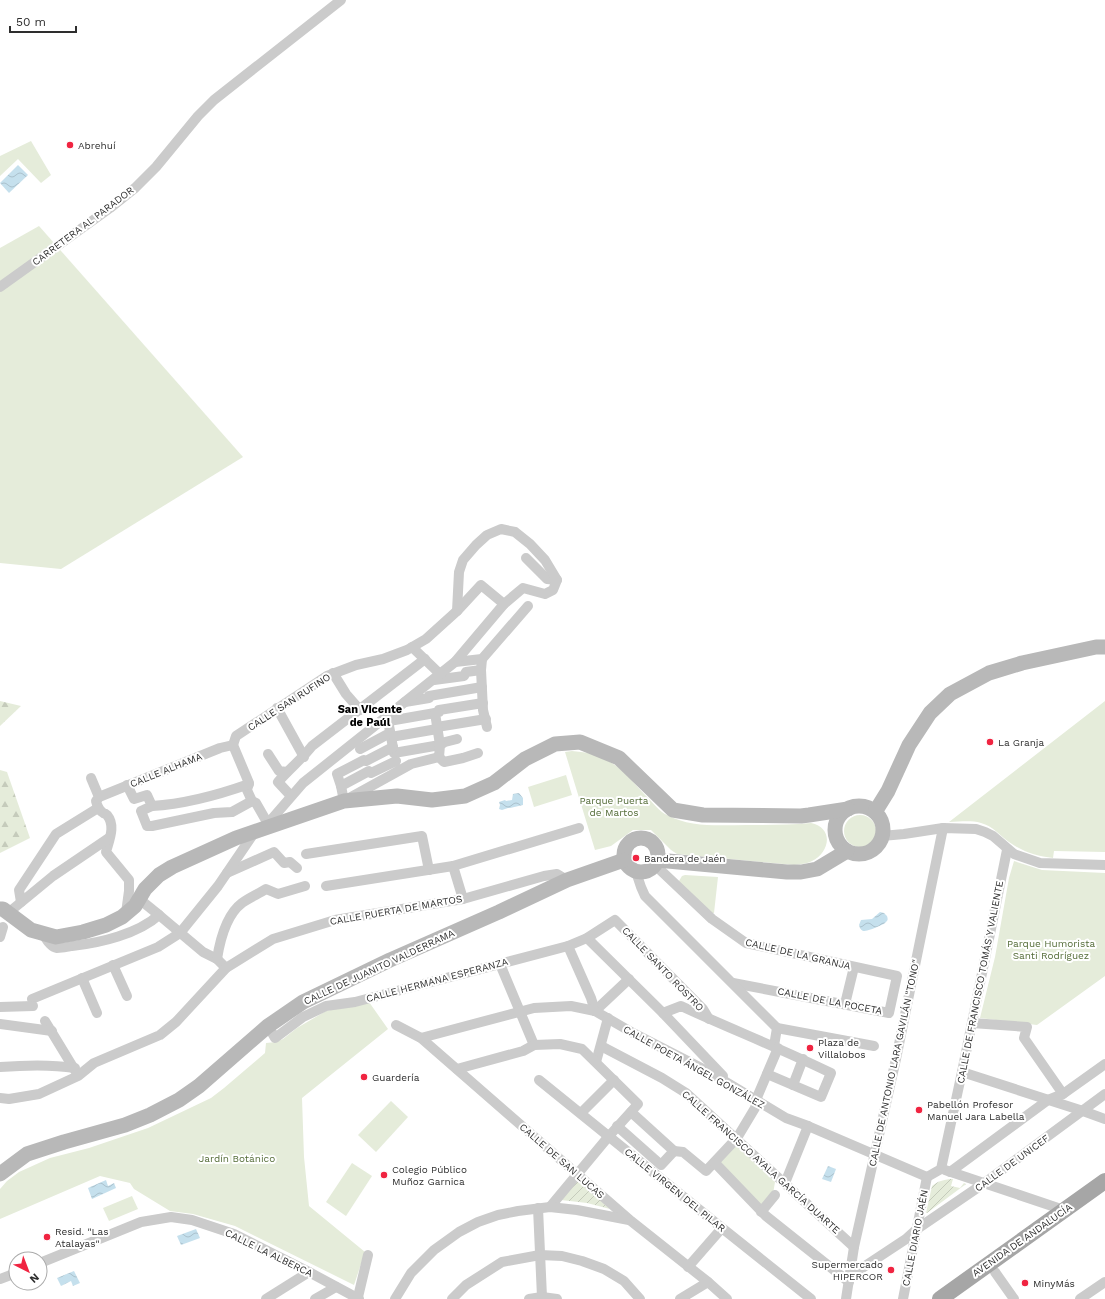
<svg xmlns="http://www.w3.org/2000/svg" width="1105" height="1299" viewBox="0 0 1105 1299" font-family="'Work Sans',sans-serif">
<defs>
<pattern id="forest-firs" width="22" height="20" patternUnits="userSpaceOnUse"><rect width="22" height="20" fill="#e5ecda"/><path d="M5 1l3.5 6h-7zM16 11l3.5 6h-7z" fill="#c5cbbb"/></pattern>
<pattern id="garden-furrows" width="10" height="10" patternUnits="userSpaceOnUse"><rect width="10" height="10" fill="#e5ecda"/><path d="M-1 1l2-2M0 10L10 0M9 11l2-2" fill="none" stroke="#c5cbbb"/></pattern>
<pattern id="water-waves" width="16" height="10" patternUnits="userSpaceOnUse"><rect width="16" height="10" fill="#c5e0ed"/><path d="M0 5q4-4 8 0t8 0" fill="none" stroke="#aac0cc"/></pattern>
</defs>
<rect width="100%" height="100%" fill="#fff"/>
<g fill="#e5ecda">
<path d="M31,141l20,34 -10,8 -23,-24 -18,17v-20z"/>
<path d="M39,226l204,231 -182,112 -61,-6v-315z"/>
<path d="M1105,701v151l-51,-1 -1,7c-16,-2 -30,-6 -44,-16 -10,-7 -16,-16 -28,-19 -11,-3 -21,-1 -32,-1z"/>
<path d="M572,751c41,3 51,21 77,48 5,5 11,13 18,16 24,13 53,10 80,10 21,0 43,0 64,-2 23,5 19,29 1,38 -5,3 -12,3 -18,4l-117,-11 -6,-4 -20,-20h-18l-22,16 -16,4 -30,-98z"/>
<path d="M566,775l6,20 -38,12 -6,-20z"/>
<circle cx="860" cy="831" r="16"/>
<path d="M1014,861l28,9 63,3v103l-68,49 -57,-7 15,-61 14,-79z"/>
<path d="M685,875l33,2 -4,36h-3l-31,-30 -1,-2 3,-5z"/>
<path d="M369,1002l19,27 -86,69 2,59 5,49 56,46 -11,33 -119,-59 -42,-12 -23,-3 -36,-22 -4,-6 -30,-7 -100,43v-30l7,-8 12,-9 31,-14 39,-10 59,-20 63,-30 13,-10 41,-35 1,-10 10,-1 7,-3 14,-11 29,-17z"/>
<path d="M391,1101l17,16 -32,35 -18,-17z"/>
<path d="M739,1145l36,37 -2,12 -12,13 -43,-43 16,-18z"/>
<path d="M352,1163l20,13 -26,40 -20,-14z"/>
<path d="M132,1196l6,13 -29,12 -6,-13z"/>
</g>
<g fill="url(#forest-firs)">
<path d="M0,701l21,5 -21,20z"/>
<path d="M0,770l7,2 23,66 -30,15z"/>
</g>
<g fill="url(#garden-furrows)">
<path d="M953,1179l-2,7 9,2 4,-5 2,1 -39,29h-1l6,-27c6,-5 13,-7 21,-7z"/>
<path d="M580,1181l30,28 -23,-6 -26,-3 16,-18z"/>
</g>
<g fill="url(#water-waves)">
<path d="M18,165l10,10 -19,18 -9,-10z"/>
<path d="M519,793l4,5v7l-13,3h-2l-6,2 -3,-1 1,-4 -1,-3 6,-2 1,1 6,-1 1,-6z"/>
<path d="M880,912l4,1 3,3c1,3 1,4 -1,6 -2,3 -20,10 -23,9 -3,-2 -3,-3 -4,-6l2,-5 11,-1z"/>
<path d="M828,1166l8,3 -5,13 -9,-3z"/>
<path d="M106,1180l2,6 6,-3 2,5 -24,11 -4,-11z"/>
<path d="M196,1229l4,9 -19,7 -4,-9z"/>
<path d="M74,1271l6,12 -7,3 -2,-5 -10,5 -4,-8z"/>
</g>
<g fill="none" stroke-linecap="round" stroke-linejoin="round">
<g stroke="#cbcbcb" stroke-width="10">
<path d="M0,287l110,-79 25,-20 21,-21 42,-51 16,-16 127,-100"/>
<path d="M526,558l21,21 10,1"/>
<path d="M412,647l29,28"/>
<path d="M482,659l-1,11 2,40 4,17"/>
<path d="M455,662l27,-3 46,-53"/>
<path d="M333,673l13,21 14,16"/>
<path d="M434,680l30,-4 2,-4 15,-2"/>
<path d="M405,702l24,-4v-2l53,-9"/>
<path d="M277,708l27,49"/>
<path d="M387,715l7,38"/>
<path d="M389,721l46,-8"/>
<path d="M437,727l49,-8"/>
<path d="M391,737l46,-8"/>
<path d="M233,745l3,-9 91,-60 29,-11 27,-6 24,-9 19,-11 31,-28 24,-26 23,19"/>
<path d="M233,745l16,38 -2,7 5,11 4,2 12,21"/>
<path d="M360,749l30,-16"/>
<path d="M394,753l46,-8 5,-3 12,-3"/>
<path d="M478,753l-15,5 -19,4 -5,-5 1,-12 -5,-32 4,-1v-2l44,-7"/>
<path d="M268,754l11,17 8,1"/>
<path d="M396,761l-25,12 -2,-2 -28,15 3,15 67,-37 28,-7"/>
<path d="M91,778l8,19 -3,4c1,4 2,8 6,11 3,3 2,0 5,3 9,11 2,25 -1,37l23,28v11l-3,22"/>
<path d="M127,785l7,14 13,-4 5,11 -11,5 6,15h5l62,-13 18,-1 20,-11"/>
<path d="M341,786l-4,-12 27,-14 2,1 27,-14"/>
<path d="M291,796l-13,-14c11,-13 24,-23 34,-36l113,-87"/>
<path d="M99,797l121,-49 13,-3"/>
<path d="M152,806c34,-2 66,-11 97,-22"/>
<path d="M264,828l39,-45 152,-121 49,-58 19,-16 22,6 8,-4 4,-10 -12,-20 -15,-16 -15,-12 -14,-3 -14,6 -11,10 -13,15 -4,12 -2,39"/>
<path d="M882,836l22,-2 39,-6 33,1 9,3 8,4 21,18 26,9 65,2"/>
<path d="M306,854l116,-18 7,34"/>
<path d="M655,865l57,54 34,24 151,33 -8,37 -156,-30"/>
<path d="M453,866l10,33"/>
<path d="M636,872l5,15 4,9 132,132 -3,18"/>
<path d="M227,873l47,-21 10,11 6,-1 7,6"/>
<path d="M326,886l127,-20 126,-38"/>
<path d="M138,898l21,17"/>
<path d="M21,902l-2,-12 37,-56 42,-26"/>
<path d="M8,913l45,-37 56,-38"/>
<path d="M42,933c4,5 8,14 15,15 5,0 11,-1 15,-2 28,-3 66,-12 87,-31l44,37 14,7 9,9"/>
<path d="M0,937l3,-10"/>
<path d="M587,938l76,75 60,63"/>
<path d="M568,946l23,52 4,13"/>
<path d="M217,959c3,-19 9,-44 25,-56 7,-5 16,-9 24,-14l12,5 27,-8"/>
<path d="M500,964l34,81"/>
<path d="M113,965l14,31"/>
<path d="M82,978l15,35"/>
<path d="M32,999l126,-52 22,-14 38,-47 36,-53"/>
<path d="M845,1004l9,-37"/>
<path d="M0,1007l33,-1"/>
<path d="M595,1011l34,-32"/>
<path d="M663,1013l18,-7c50,23 101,43 150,67l-10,24 -54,-23"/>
<path d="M45,1021l31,51"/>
<path d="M972,1023l55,4 -3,11 39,56"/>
<path d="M0,1024l52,7"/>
<path d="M396,1025l25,13 210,183 77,61 19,17"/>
<path d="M268,1026l7,12 28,-21 23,-11 29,-4 213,-56 19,-8 28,-18 88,89 6,10"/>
<path d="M777,1028l97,18"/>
<path d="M421,1038l113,-30 37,-2 24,5 38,22 78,40 75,45 22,8 119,51"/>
<path d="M601,1046l61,32 24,15 168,154"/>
<path d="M596,1062l12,-44"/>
<path d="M0,1067c25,-2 50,-3 75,1"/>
<path d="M457,1069l66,-18 11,-6 26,-1 22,5 56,55 -29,32 -59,71"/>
<path d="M962,1072l121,39 22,8"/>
<path d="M539,1080l183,148 89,71"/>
<path d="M793,1085l10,-26"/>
<path d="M0,1098l9,1 30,-5 39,-18 16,-13 66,-28 16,-13 50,-54 47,-29 62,-19 128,-21 81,-23 13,-2 10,6"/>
<path d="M581,1113l33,-33"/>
<path d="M617,1126l44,39 13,-14 -43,-39"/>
<path d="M674,1151l9,1 23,19 31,-33 18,-30 3,-13 20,-47"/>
<path d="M715,1163l51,53 83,66"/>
<path d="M945,1170l119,40"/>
<path d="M950,1172l98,-72 15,-6 42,-30"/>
<path d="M927,1177l14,-8 21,-97 45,-222"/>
<path d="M785,1183l23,-57"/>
<path d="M538,1208l4,89"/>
<path d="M761,1212l14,-17"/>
<path d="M40,1263l101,-41 30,-5 21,3 42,14 75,38 50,27"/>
<path d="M688,1267l34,-39"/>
<path d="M995,1272l19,27"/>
<path d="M850,1276l56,-37 11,-10 66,-45 122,-90"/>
<path d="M0,1279l16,-6"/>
<path d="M358,1297l10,-42"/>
<path d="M266,1299l43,-27"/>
<path d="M315,1299l21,-12"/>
<path d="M395,1299l16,-26 23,-23 25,-18 19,-10 20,-7 20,-4 32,-4 27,3 52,10"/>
<path d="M452,1299l14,-14 36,-23 38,-7 22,1 20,5 22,8 20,12 16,18"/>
<path d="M529,1299l13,-2 15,2"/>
<path d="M680,1299l28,-17"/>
<path d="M846,1299l8,-52 42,-188 47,-231"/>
<path d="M903,1299l24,-122"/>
<path d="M1080,1299l25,-17"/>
</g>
<g stroke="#b8b8b8" stroke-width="15">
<circle cx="859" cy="830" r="24"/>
<path d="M875,812l13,-21 21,-46 21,-32 20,-19 39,-21 33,-10 74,-16h9"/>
<circle cx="641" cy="855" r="17"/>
<path d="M657,860l130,12h14l16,-3 30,-18"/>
<path d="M0,909h3l28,21 25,7 27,-5 23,-7 16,-8 13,-11 10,-17 14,-14 13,-8 64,-29 108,-37 53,-5 35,4 33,-4 29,-13 31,-24 30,-15 25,-2 39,16 54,52 30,5 98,1 8,-1 39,-6"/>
<path d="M0,1174l27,-20 37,-12 61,-17 25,-10 29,-15 20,-14 69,-60 35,-24 87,-42 109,-48 68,-32 57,-20"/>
</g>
<path stroke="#a6a6a6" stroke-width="16" d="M940,1299l165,-118"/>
</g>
<g fill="#f02441" stroke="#fff" stroke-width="1.5">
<circle cx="70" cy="145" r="4"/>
<circle cx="990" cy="742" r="4"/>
<circle cx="636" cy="858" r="4"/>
<circle cx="810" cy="1048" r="4"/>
<circle cx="364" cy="1077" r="4"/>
<circle cx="919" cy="1110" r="4"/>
<circle cx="384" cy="1175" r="4"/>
<circle cx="47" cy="1237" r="4"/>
<circle cx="891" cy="1270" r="4"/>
<circle cx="1025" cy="1283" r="4"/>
</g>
<g text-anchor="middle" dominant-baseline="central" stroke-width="4" stroke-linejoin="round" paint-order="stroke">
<g font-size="10" fill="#2e2e2e" stroke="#fff" text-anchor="start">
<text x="78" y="145">Abrehuí</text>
<text x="998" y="742">La Granja</text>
<text x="644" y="858">Bandera de Jaén</text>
<text x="818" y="1042">Plaza de<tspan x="818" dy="12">Villalobos</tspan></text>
<text x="372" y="1077">Guardería</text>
<text x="927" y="1104">Pabellón Profesor<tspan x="927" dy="12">Manuel Jara Labella</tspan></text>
<text x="392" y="1169">Colegio Público<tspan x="392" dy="12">Muñoz Garnica</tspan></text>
<text x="55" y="1231">Resid. "Las<tspan x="55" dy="12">Atalayas"</tspan></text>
<text x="883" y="1264" text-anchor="end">Supermercado<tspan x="883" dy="12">HIPERCOR</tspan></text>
<text x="1033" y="1283">MinyMás</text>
</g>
<g font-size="10" fill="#2e2e2e" stroke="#fff">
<text transform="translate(83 226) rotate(-37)">CARRETERA AL PARADOR</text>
<text transform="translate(289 702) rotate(-33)">CALLE SAN RUFINO</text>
<text transform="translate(166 770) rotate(-22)">CALLE ALHAMA</text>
<text transform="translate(396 910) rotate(-10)">CALLE PUERTA DE MARTOS</text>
<text transform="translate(798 954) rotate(13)">CALLE DE LA GRANJA</text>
<text transform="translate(379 967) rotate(-25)">CALLE DE JUANITO VALDERRAMA</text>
<text transform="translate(663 969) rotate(46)">CALLE SANTO ROSTRO</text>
<text transform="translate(437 980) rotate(-15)">CALLE HERMANA ESPERANZA</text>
<text transform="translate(980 982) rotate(-79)">CALLE DE FRANCISCO TOMÁS Y VALIENTE</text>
<text transform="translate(830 1001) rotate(11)">CALLE DE LA POCETA</text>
<text transform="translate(894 1063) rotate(-78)">CALLE DE ANTONIO LARA GAVILÁN "TONO"</text>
<text transform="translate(694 1067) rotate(29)">CALLE POETA ÁNGEL GONZÁLEZ</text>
<text transform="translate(562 1161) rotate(41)">CALLE DE SAN LUCAS</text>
<text transform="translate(761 1162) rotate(42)">CALLE FRANCISCO AYALA GARCÍA DUARTE</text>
<text transform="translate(1012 1163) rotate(-36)">CALLE DE UNICEF</text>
<text transform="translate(675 1190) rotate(39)">CALLE VIRGEN DEL PILAR</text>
<text transform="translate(915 1238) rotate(-79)">CALLE DIARIO JAÉN</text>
<text transform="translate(1022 1240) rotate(-35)">AVENIDA DE ANDALUCÍA</text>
<text transform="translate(269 1253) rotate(26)">CALLE LA ALBERCA</text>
</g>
<g font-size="10" fill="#546c38" stroke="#fff">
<text x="614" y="800">Parque Puerta<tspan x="614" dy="12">de Martos</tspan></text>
<text x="1051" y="943">Parque Humorista<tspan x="1051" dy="12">Santi Rodríguez</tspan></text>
<text x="237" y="1158">Jardín Botánico</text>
</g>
<g font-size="11" font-weight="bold" fill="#000" stroke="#fff">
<text x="370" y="709">San Vicente<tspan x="370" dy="13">de Paúl</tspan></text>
</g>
</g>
<g transform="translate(28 1271) rotate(138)"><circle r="19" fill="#ffffff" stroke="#ababab"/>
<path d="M0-3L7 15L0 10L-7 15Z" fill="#f02441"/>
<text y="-6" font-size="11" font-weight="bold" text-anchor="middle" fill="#2e2e2e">N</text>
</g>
<path d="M10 26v6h66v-6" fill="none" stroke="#2e2e2e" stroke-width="2"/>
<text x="16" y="26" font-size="12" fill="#2e2e2e" stroke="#ffffff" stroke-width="3" paint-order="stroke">50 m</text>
</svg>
